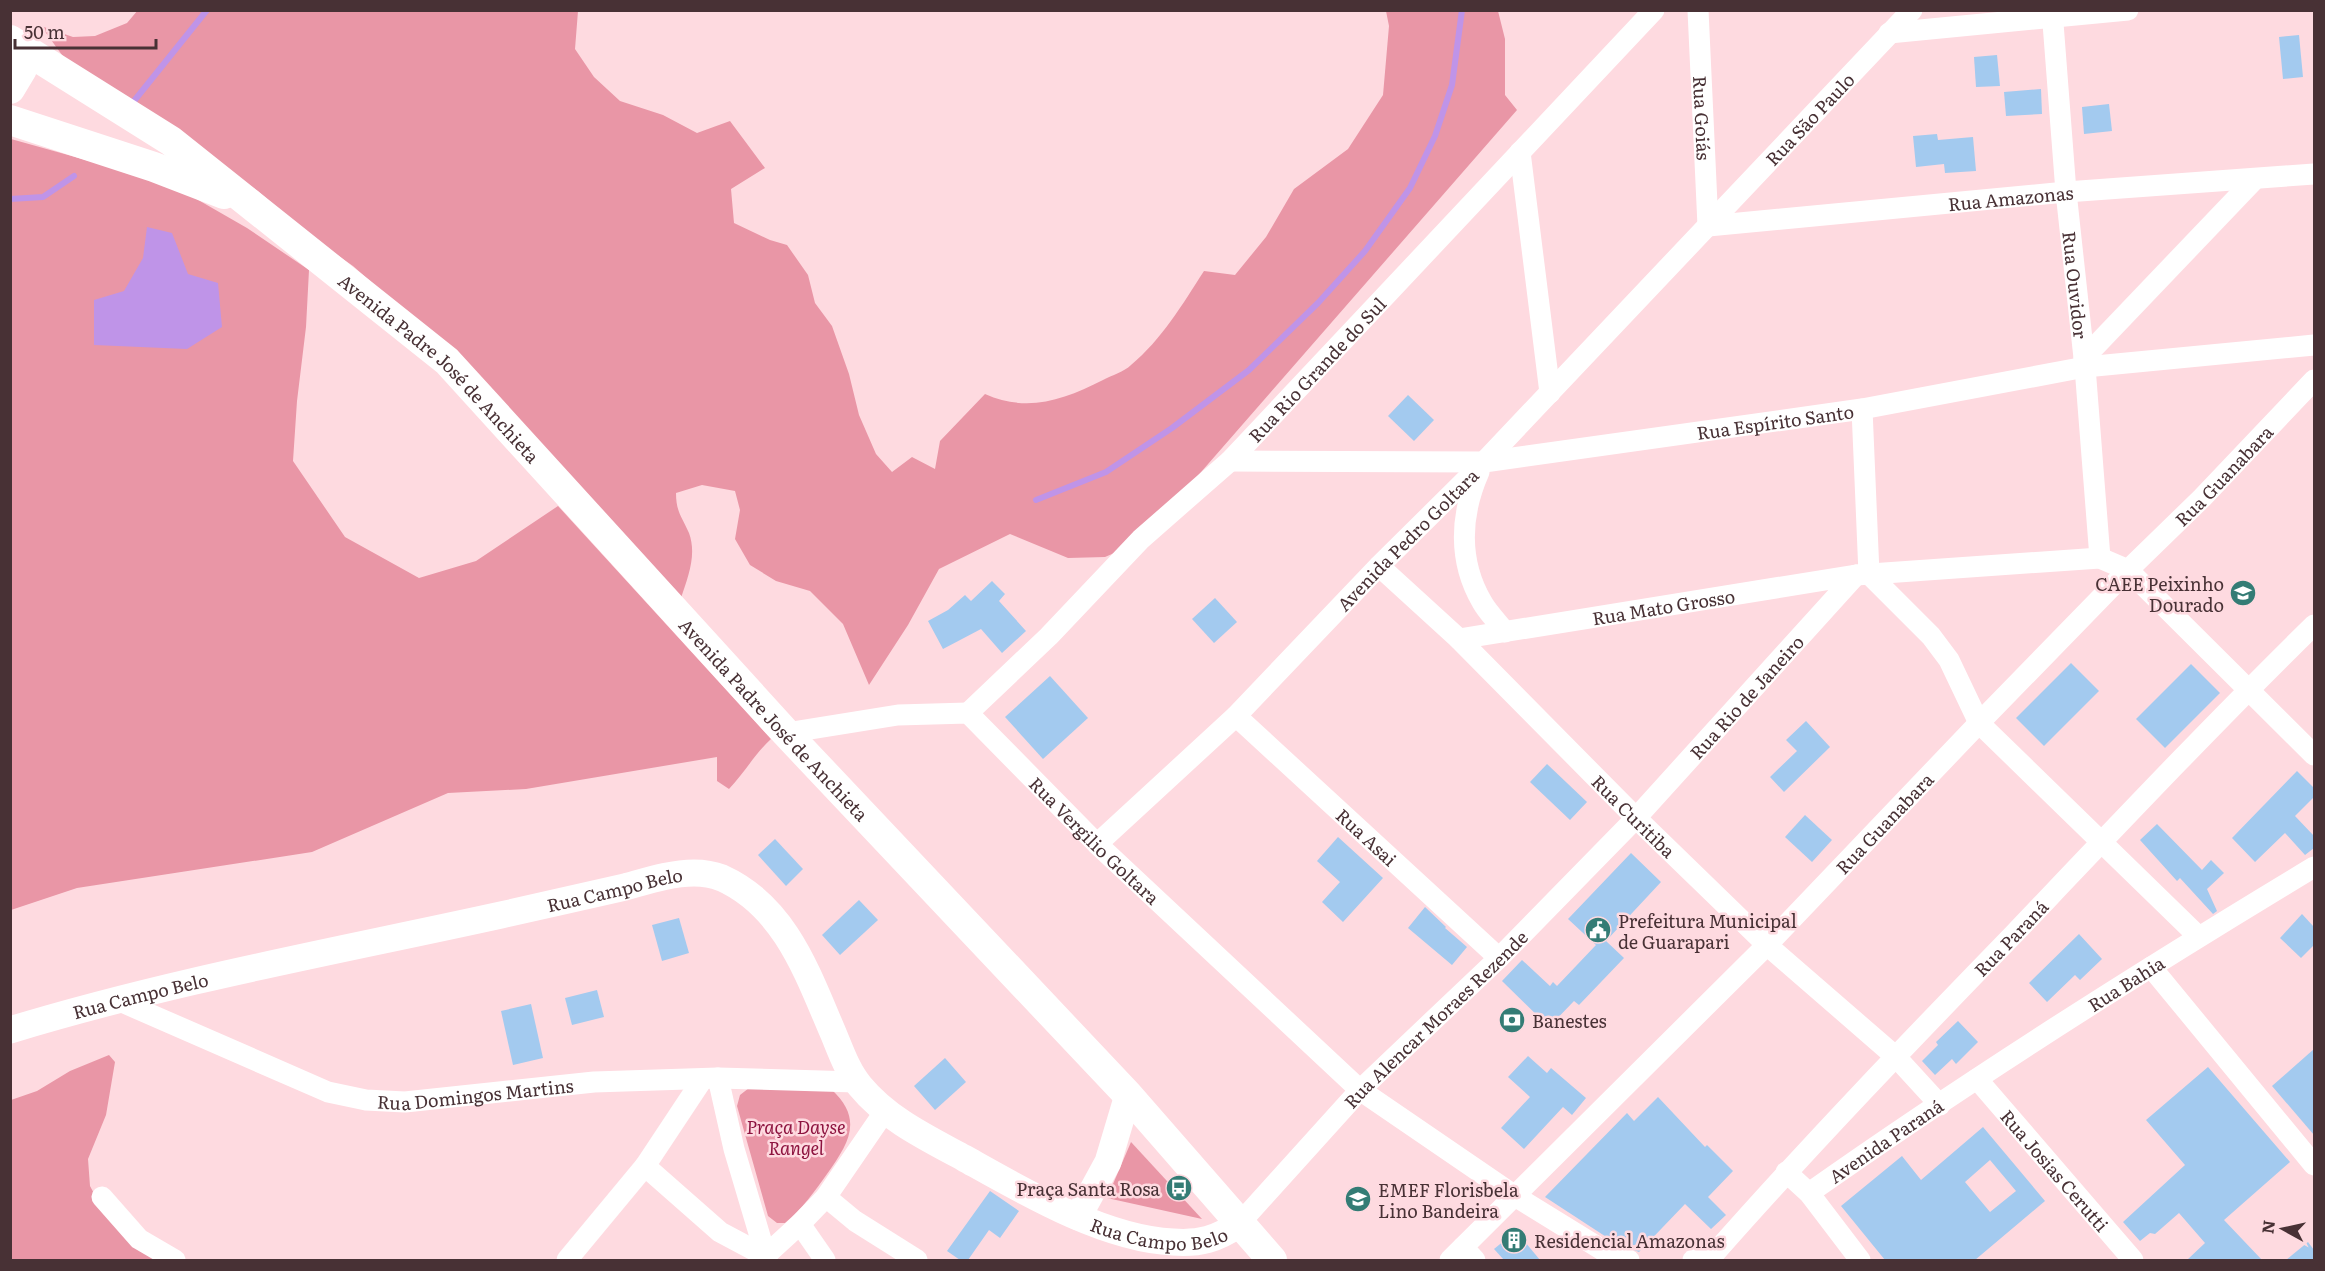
<svg xmlns="http://www.w3.org/2000/svg" width="2325" height="1271" viewBox="0 0 2325 1271" font-family="Literata,serif">
<rect width="100%" height="100%" fill="#fedae0"/>
<g fill="#e996a6">
<path d="M138,10l440,1 -3,38 19,28 26,24 43,14 34,18 33,-12 35,47 -34,21 3,34 36,17 17,5 21,30 7,28 17,23 17,48 10,41 17,39 16,18 20,-15 23,12 5,-28 45,-47c43,19 78,6 118,-14 9,-5 21,-8 28,-15 31,-26 51,-60 73,-94l31,4 31,-38 28,-48 54,-40 35,-54 6,-69 -3,-15h112l7,28v56l12,15 -377,432 -35,15 -37,1 -58,-24 -71,35 -31,56 -39,60 -26,-61 -33,-33 -34,-10 -26,-16 -15,-26 5,-29 -5,-19 -33,-6 -26,8c0,19 6,24 13,40 8,22 -1,44 -8,65l-285,-294 -43,-38 -46,-32 -49,-43 -183,-118 -34,-47 32,11 22,-1 32,-13z"/>
<path d="M11,139l82,23 60,12 94,54 62,42 -3,57 -9,74 -4,60 52,76 74,41 57,-17 82,-55 213,233c-16,15 -27,34 -42,50l-12,-8v-24l-191,32 -78,4 -136,59 -235,36 -66,22z"/>
<path d="M109,1055l6,7 -9,53 -18,44 2,27 14,26 61,48h-154v-160l26,-9 33,-20z"/>
<path d="M749,1088l82,1c33,30 18,54 -4,85 -13,18 -24,34 -42,49h-8l-9,-7 -31,-110 3,-11z"/>
<path d="M1131,1142l71,77 -95,-21z"/>
</g>
<path fill="#bf94e8" d="M147,227l25,6 16,41 30,9 4,44 -35,22 -93,-4v-45l30,-9 19,-33z"/>
<g fill="none" stroke-linecap="round" stroke-linejoin="round">
<g stroke="#bf94e8" stroke-width="6">
<path d="M130,106l77,-96"/>
<path d="M10,199l33,-2 31,-21"/>
<path d="M1036,500l70,-28 66,-44 77,-58 69,-67 47,-52 45,-63 25,-52 17,-51 10,-75"/>
</g>
</g>
<g fill="#a3caef" fill-rule="evenodd">
<path d="M2299,35l4,42 -20,2 -4,-42z"/>
<path d="M1997,55l3,31 -24,1 -2,-30z"/>
<path d="M2041,89l1,25 -36,2 -2,-24z"/>
<path d="M2109,104l3,27 -28,3 -2,-27z"/>
<path d="M1937,134l1,6 35,-3 3,34 -31,2 -1,-9 -28,3 -3,-31z"/>
<path d="M1408,395l26,25 -20,21 -26,-25z"/>
<path d="M992,581l13,13 -6,7 27,30 -24,22 -21,-24 -38,20 -15,-28 20,-11 17,-15 6,6z"/>
<path d="M1215,598l22,24 -23,21 -22,-24z"/>
<path d="M2071,663l28,28 -55,55 -28,-28z"/>
<path d="M2191,664l29,29 -55,55 -29,-29z"/>
<path d="M1050,676l38,42 -45,41 -38,-42z"/>
<path d="M1806,721l24,26 -46,45 -14,-15 27,-26 -11,-11z"/>
<path d="M1547,764l40,38 -17,18 -40,-38z"/>
<path d="M2297,771l17,17v9l-19,19 19,20v12l-9,7 -20,-22 -30,29 -23,-24z"/>
<path d="M1805,815l27,25 -20,22 -27,-25z"/>
<path d="M2157,824l45,46 9,-10 13,13 -17,16 10,22 -4,3 -33,-36 -3,3 -37,-41z"/>
<path d="M1338,837l45,41 -40,44 -21,-20 18,-20 -23,-21z"/>
<path d="M775,839l28,30 -17,17 -28,-31z"/>
<path d="M1631,853l30,29 -55,59 18,17 -45,47 -5,-4 -25,26 -47,-46 20,-21 28,26 3,-4 4,4 39,-41 -28,-26z"/>
<path d="M859,900l19,20 -38,35 -18,-20z"/>
<path d="M1425,907l21,20 -1,1 22,19 -15,18 -44,-37z"/>
<path d="M2302,914l12,13v18l-13,13 -21,-20z"/>
<path d="M679,918l10,35 -27,8 -10,-36z"/>
<path d="M2079,934l23,25 -22,21 -5,-5 -28,27 -18,-19z"/>
<path d="M597,990l7,27 -32,8 -7,-27z"/>
<path d="M531,1004l12,54 -30,7 -12,-54z"/>
<path d="M1958,1021l20,21 -22,22 -4,-5 -17,16 -13,-14 16,-16 -2,-3z"/>
<path d="M2314,1049v86l-42,-49z"/>
<path d="M1528,1056l19,17 4,-5 35,30 -14,17 -9,-8 -39,42 -23,-21 29,-31 -22,-20z"/>
<path d="M945,1058l21,24 -31,28 -21,-24z"/>
<path d="M2208,1067l82,95 -66,58 38,40h-75l18,-17 -26,-30 -24,21 -5,-1 -10,8 -17,-19 62,-57 -39,-45z"/>
<path d="M1658,1097l47,50 2,-2 26,26 -25,26 18,18 -15,14 -26,-25 -46,48 -25,-10 -69,-45 82,-84 7,8z"/>
<path d="M1983,1127l62,74 -70,59h-90l-44,-54 61,-50 19,24zM1990,1160l26,31 -26,21 -25,-30z"/>
<path d="M990,1191l29,20 -19,27 -11,-8 -21,30h-8l-13,-9z"/>
<path d="M1516,1231l24,29h-36l-10,-11z"/>
<path d="M2308,1242l6,8v10h-28z"/>
</g>
<g fill="none" stroke-linecap="round" stroke-linejoin="round">
<g stroke="#fff" stroke-width="21">
<path id="s1" d="M1698,10l10,216"/>
<path id="s2" d="M2052,10l14,182 19,175 15,191"/>
<path d="M1889,33l239,-23"/>
<path d="M1520,152l30,241"/>
<path id="s3" d="M1708,226l358,-34 248,-18"/>
<path d="M2084,358l170,-178"/>
<path d="M1862,409l7,165 62,62 18,24 30,63 219,213"/>
<path id="s4" d="M1230,461l254,1 378,-53 223,-42 229,-22"/>
<path d="M1479,472c-19,43 -21,89 3,130 6,11 16,20 23,30"/>
<path id="s5" d="M1379,566l80,73 177,179 131,127 129,112 44,48"/>
<path id="s6" d="M1459,639l397,-64 244,-17 28,12 186,185"/>
<path id="s7" d="M968,713l81,-77 92,-97 89,-78 424,-451"/>
<path id="s8" d="M1236,716l263,242"/>
<path id="s9" d="M786,733l112,-18 70,-2 129,131 263,246 155,106 94,58 20,6"/>
<path id="s10" d="M1097,844l139,-128 143,-150 105,-104 428,-452"/>
<path d="M2151,967l163,198"/>
<path id="s11" d="M115,999l213,93 38,8 39,2 189,-20 124,-4 138,4"/>
<path d="M718,1078l16,71 33,111"/>
<path id="s12" d="M1977,1079l156,181"/>
<path d="M645,1166l75,66 45,24 35,-32 26,-27 59,-86"/>
<path d="M1786,1172l23,21 51,67"/>
<path id="s13" d="M1809,1193c163,-115 334,-223 505,-326"/>
<path d="M102,1197l37,42 36,21"/>
<path d="M826,1197l29,24 62,39"/>
<path d="M800,1224l25,36"/>
<path id="s14" d="M1239,1224l121,-134 139,-132 137,-140 220,-243"/>
<path d="M1463,1247l12,13"/>
<path id="s15" d="M1713,1255c97,-110 199,-216 301,-321 99,-104 198,-209 300,-309"/>
<path d="M567,1260l78,-94 57,-86"/>
<path id="s16" d="M1450,1260l317,-315 212,-222 149,-153 74,-72 112,-118"/>
<path d="M1693,1260l20,-5"/>
</g>
<g stroke="#fff" stroke-width="27">
<path id="s17" d="M10,1030c161,-49 327,-79 491,-115 41,-9 83,-19 124,-28 22,-6 46,-14 69,-14 9,0 20,2 28,5 64,29 86,97 112,157 7,17 14,37 26,51 27,33 67,52 104,72 59,33 140,81 209,84 27,2 44,-3 66,-18"/>
<path d="M1078,1217l30,-55 20,-67"/>
</g>
<g stroke="#fff" stroke-width="30">
<path id="s18" d="M10,40l161,101 276,220 339,372 342,362 144,165"/>
<path d="M10,89l12,-20 3,-20"/>
<path d="M10,120l144,47 70,27"/>
</g>
</g>
<defs>
<symbol id="school-disc" viewBox="-11 -11 22 22"><circle r="9.5" fill="#347c75" stroke="#fedae0"/><path d="M0-5L7-2L0 1L-7-2ZM-4 1L0 2.5L4 1V4Q0 6-4 4Z" fill="#fff"/></symbol>
<symbol id="civic-disc" viewBox="-11 -11 22 22"><circle r="9.5" fill="#347c75" stroke="#fedae0"/><path d="M-.6-6.5H3V-4.5H.6V-3L4-1V1h2V6H-6V1h2V-1L-.6-3ZM-1.2 2.5V6h2.4V2.5Z" fill="#fff"/></symbol>
<symbol id="bank-disc" viewBox="-11 -11 22 22"><circle r="9.5" fill="#347c75" stroke="#fedae0"/><path d="M-6-4H6V4H-6ZM0-2.3a2.3 2.3 0 1 0 0 4.6a2.3 2.3 0 1 0 0-4.6Z" fill="#fff"/></symbol>
<symbol id="bus-disc" viewBox="-11 -11 22 22"><circle r="9.5" fill="#347c75" stroke="#fedae0"/><path d="M-5-6H5V4H4V6H2V4H-2V6H-4V4H-5ZM-3.5-4V0h7V-4ZM-3.5 1.2v1.5H-2V1.2ZM2 1.2v1.5H3.5V1.2Z" fill="#fff"/></symbol>
<symbol id="building-disc" viewBox="-11 -11 22 22"><circle r="9.5" fill="#347c75" stroke="#fedae0"/><path d="M-4-6H4V6H1V3H-1V6H-4ZM-2.5-4.3h1.7v1.8h-1.7ZM.8-4.3h1.7v1.8H.8ZM-2.5-1h1.7V.8h-1.7ZM.8-1h1.7V.8H.8Z" fill="#fff"/></symbol>
</defs>
<g fill-rule="evenodd">
<use href="#school-disc" x="2228" y="578" width="30" height="30"/>
<use href="#civic-disc" x="1583" y="915" width="30" height="30"/>
<use href="#bank-disc" x="1497" y="1005" width="30" height="30"/>
<use href="#bus-disc" x="1164" y="1173" width="30" height="30"/>
<use href="#school-disc" x="1343" y="1184" width="30" height="30"/>
<use href="#building-disc" x="1499" y="1225" width="30" height="30"/>
</g>
<g text-anchor="middle" dominant-baseline="central" stroke-width="5" stroke-linejoin="round" paint-order="stroke">
<g font-size="18" fill="#483135" stroke="#fedae0">
<text stroke="none"><textPath href="#s1" startOffset="108">Rua Goiás</textPath></text>
<text stroke="none"><textPath href="#s10" startOffset="1017">Rua São Paulo</textPath></text>
<text stroke="none"><textPath href="#s3" startOffset="304">Rua Amazonas</textPath></text>
<text stroke="none"><textPath href="#s2" startOffset="276">Rua Ouvidor</textPath></text>
<text stroke="none"><textPath href="#s18" startOffset="542">Avenida Padre José de Anchieta</textPath></text>
<text stroke="none"><textPath href="#s7" startOffset="490">Rua Rio Grande do Sul</textPath></text>
<text stroke="none"><textPath href="#s4" startOffset="548">Rua Espírito Santo</textPath></text>
<text stroke="none"><textPath href="#s16" startOffset="1102">Rua Guanabara</textPath></text>
<text stroke="none"><textPath href="#s10" startOffset="435">Avenida Pedro Goltara</textPath></text>
<text stroke="none"><textPath href="#s6" startOffset="207">Rua Mato Grosso</textPath></text>
<text stroke="none"><textPath href="#s14" startOffset="732">Rua Rio de Janeiro</textPath></text>
<text stroke="none"><textPath href="#s18" startOffset="1028">Avenida Padre José de Anchieta</textPath></text>
<text stroke="none"><textPath href="#s5" startOffset="357">Rua Curitiba</textPath></text>
<text stroke="none"><textPath href="#s16" startOffset="616">Rua Guanabara</textPath></text>
<text stroke="none"><textPath href="#s8" startOffset="178">Rua Asai</textPath></text>
<text stroke="none"><textPath href="#s9" startOffset="363">Rua Vergilio Goltara</textPath></text>
<text stroke="none"><textPath href="#s17" startOffset="621">Rua Campo Belo</textPath></text>
<text stroke="none"><textPath href="#s15" startOffset="435">Rua Paraná</textPath></text>
<text stroke="none"><textPath href="#s13" startOffset="380">Rua Bahia</textPath></text>
<text stroke="none"><textPath href="#s17" startOffset="135">Rua Campo Belo</textPath></text>
<text stroke="none"><textPath href="#s14" startOffset="284">Rua Alencar Moraes Rezende</textPath></text>
<text stroke="none"><textPath href="#s11" startOffset="381">Rua Domingos Martins</textPath></text>
<text stroke="none"><textPath href="#s13" startOffset="93">Avenida Paraná</textPath></text>
<text stroke="none"><textPath href="#s12" startOffset="120">Rua Josias Cerutti</textPath></text>
<text stroke="none"><textPath href="#s17" startOffset="1326">Rua Campo Belo</textPath></text>
</g>
<g font-size="18" fill="#483135" stroke="#fedae0" text-anchor="start">
<text x="2224" y="583" text-anchor="end">CAEE Peixinho<tspan x="2224" dy="21">Dourado</tspan></text>
<text x="1618" y="920">Prefeitura Municipal<tspan x="1618" dy="21">de Guarapari</tspan></text>
<text x="1532" y="1020">Banestes</text>
<text x="1160" y="1188" text-anchor="end">Praça Santa Rosa</text>
<text x="1378" y="1189">EMEF Florisbela<tspan x="1378" dy="21">Lino Bandeira</tspan></text>
<text x="1534" y="1240">Residencial Amazonas</text>
</g>
<g font-size="18" font-style="italic" fill="#8d133f" stroke="#fedae0">
<text x="796" y="1126">Praça Dayse<tspan x="796" dy="21">Rangel</tspan></text>
</g>
</g>
<rect width="2325" height="1271" fill="none" stroke="#483135" stroke-width="24"/>
<g transform="translate(2283 1229) rotate(278)" stroke="#fedae0" stroke-width="4.5" paint-order="stroke">
<path d="M0-4.5L10 22L0 15L-10 22Z" fill="#483135"/>
<text y="-9" font-size="16" font-weight="bold" text-anchor="middle" fill="#483135">N</text>
</g>
<path d="M15 39v9h141v-9" fill="none" stroke="#483135" stroke-width="3"/>
<text x="24" y="39" font-size="18" fill="#483135" stroke="#fedae0" stroke-width="4.5" paint-order="stroke">50 m</text>
</svg>
